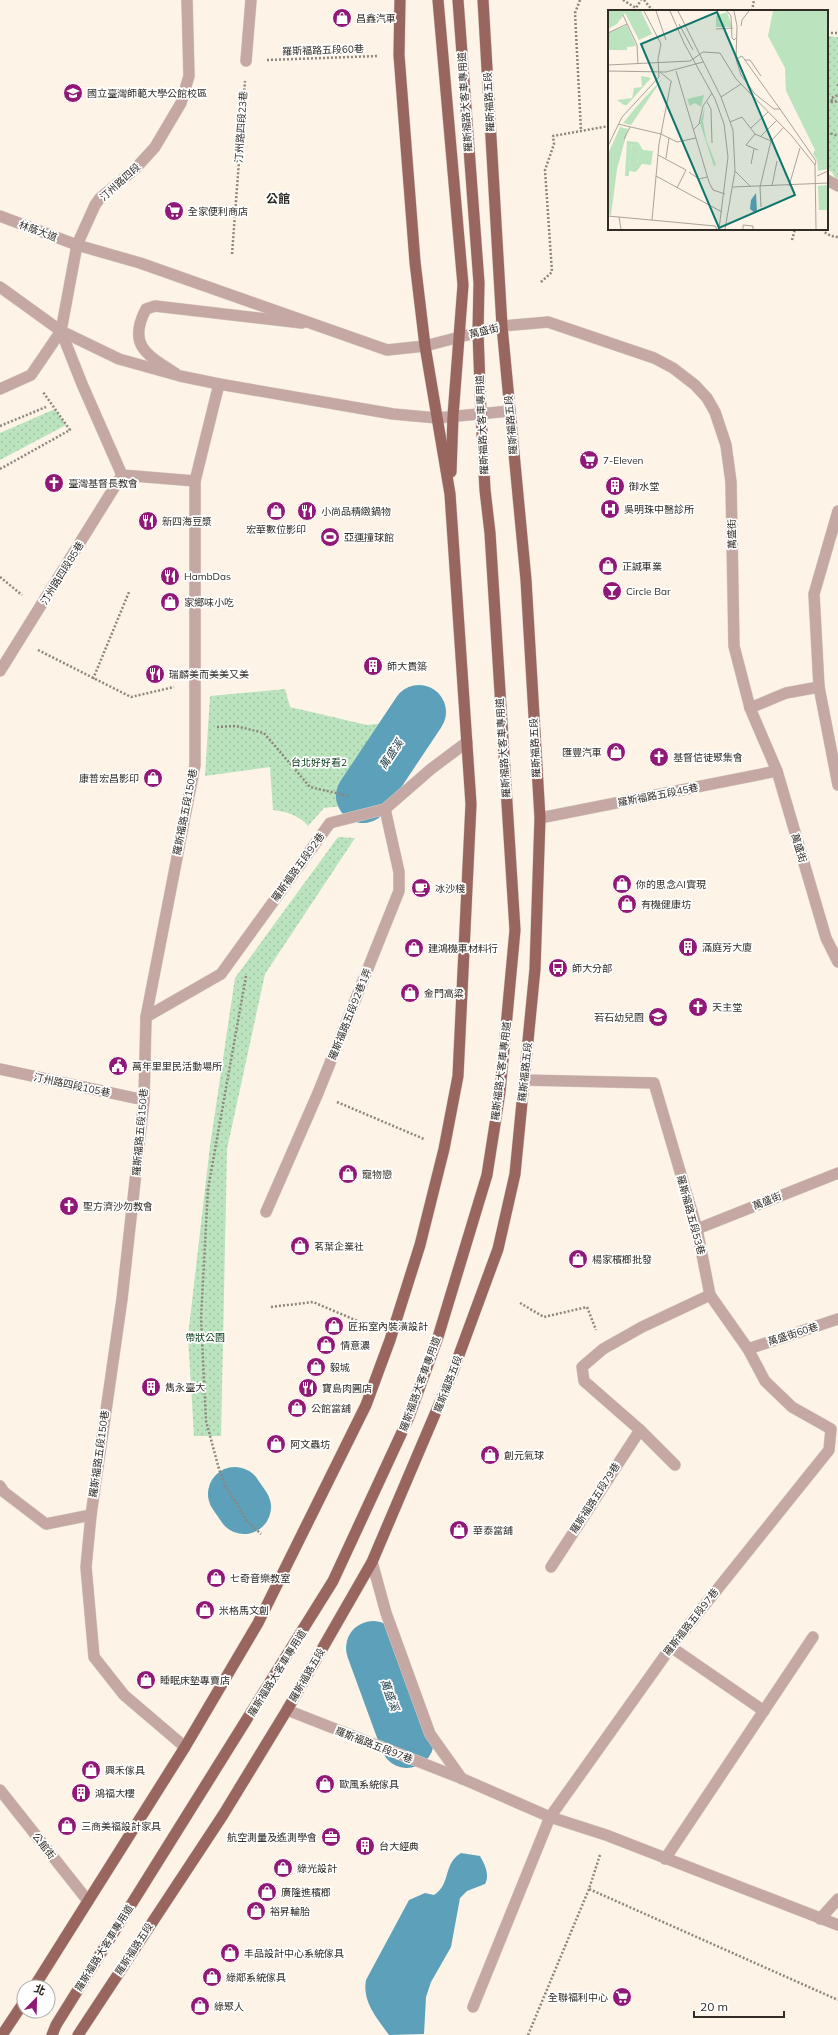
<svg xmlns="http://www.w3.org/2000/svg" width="838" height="2035" viewBox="0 0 838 2035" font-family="Mulish,'Noto Sans TC',sans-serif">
<defs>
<pattern id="park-dots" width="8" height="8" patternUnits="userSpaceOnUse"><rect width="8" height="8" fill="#bbe3be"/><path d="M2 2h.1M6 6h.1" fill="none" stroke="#a1c3a3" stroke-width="1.8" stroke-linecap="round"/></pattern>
</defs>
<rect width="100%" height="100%" fill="#fdf3e7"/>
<g fill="url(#park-dots)">
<path d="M827,36l11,1v143h-2l-4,-8 -5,-2z"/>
<path d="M55,409l11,16 -66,35v-27z"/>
<path d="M285,689l5,18 77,18 18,-2 -25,64 2,17 -38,4 -16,18c-9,-11 -21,-14 -35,-16l-3,-43 -65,9 5,-80z"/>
<path d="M338,837l17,1 -90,136 -38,175 -6,287h-27l-6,-100 22,-190 25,-168z"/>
</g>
<path fill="#5da0ba" d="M461,1853l19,3c5,9 10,19 5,28l-18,7 -7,7 -9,49 -20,35 -5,15 -2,37 -35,1c-12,-17 -27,-33 -23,-55l43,-80 16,-7 9,2c18,-12 8,-30 27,-42z"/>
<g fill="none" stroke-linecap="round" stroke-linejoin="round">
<g stroke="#5da0ba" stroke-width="54">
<path d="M363,796l56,-84"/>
<path d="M235,1494l9,13"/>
<path d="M373,1648l34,93"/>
</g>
<defs>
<g id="service">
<path d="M246,61l5,-61"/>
<path d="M827,180l11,6"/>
<path d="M0,216l77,29"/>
<path d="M0,287l61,44 21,53 40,91 73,6 24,-97"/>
<path d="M175,373c-28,-18 -48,-28 -29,-64l9,-3 147,17"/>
<path d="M838,511l-24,83 5,93 19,98"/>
<path d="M0,671l122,-196"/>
<path d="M750,708l36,-15 33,-6"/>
<path d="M0,1069l144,31"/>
<path d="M266,1212l52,-119 81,-202v-19l-14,-63"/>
<path d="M0,1486l4,6 42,32 45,-9"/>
<path d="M473,2007l77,-190"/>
</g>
<g id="minor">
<path d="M77,245l63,18 247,87 38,-4 77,-20 46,-4 106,36 19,10 22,17 12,13 8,14 11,33 5,37 3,164 16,62 27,63 49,167 12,24"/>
<path d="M61,331l58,28 61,17 39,8 174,30 44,4 73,-7"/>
<path d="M0,389l31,-14 30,-44 16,-86 18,-40 5,-7 35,-29 20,-22 26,-44 8,-27 -2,-76"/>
<path d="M540,818l237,-47"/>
<path d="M146,1017l75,-43 109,-151 55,-14 46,-40 36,-27"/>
<path d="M524,1080l130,3 43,146 13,66 38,54 17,32 27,26 39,22 -2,21 -158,197 -121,170"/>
<path d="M697,1229l141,-56"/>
<path d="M748,1349l90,-30"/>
<path d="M675,1465l-35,-35 -56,-49 -2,-14 21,-18 39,-22 68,-32"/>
<path d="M372,1562l14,51 44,121 32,45"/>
<path d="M551,1567l89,-137"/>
<path d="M671,1647l93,64"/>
<path d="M287,1710l176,69 87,38 56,18 232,90"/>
<path d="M185,1747l-61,-52 -30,-38 -8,-90 5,-52 31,-216 22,-199 2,-83 49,-252v-284"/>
<path d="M0,1790l88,111"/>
<path d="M665,1859l148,-222"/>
<path d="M820,1919l18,-20"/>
</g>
<g id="primary">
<path d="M438,0l25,285 -10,131 -2,56"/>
<path d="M34,1987l151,-240 73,-124 108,-218 24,-65 30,-95 24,-96 14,-73 13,-272 -21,-310 -25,-148 -10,-84 -16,-207 1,-55"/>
<path d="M2,2035l22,-33"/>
<path d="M52,2035l4,-10 277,-444 76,-164 29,-80 49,-162 13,-83 15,-162 -25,-397 -5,-43 -4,-76 -3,-82 1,-49 -21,-283"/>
<path d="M78,2035l145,-220 64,-105 85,-148 80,-188 46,-125 17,-75 20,-205 5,-151 -14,-238 -24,-254 -19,-326"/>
</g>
</defs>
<use href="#service" stroke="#d8cfc4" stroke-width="12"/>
<use href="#minor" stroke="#d8cfc4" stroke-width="12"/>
<use href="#primary" stroke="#d8cfc4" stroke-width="12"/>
<g stroke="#8d867d" stroke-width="2.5" stroke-dasharray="2 2" stroke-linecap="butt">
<path d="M580,0l-5,13 6,118"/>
<path d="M623,0l13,8 5,-8"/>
<path d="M644,0l9,11"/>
<path d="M752,11l2,-11"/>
<path d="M827,33h11"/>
<path d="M267,60l111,-4"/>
<path d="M838,84v4"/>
<path d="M832,101l-1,-3 7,-3"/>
<path d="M827,103l11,-2"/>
<path d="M827,132l11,4"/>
<path d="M823,229l1,3 7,4 7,1"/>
<path d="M792,240l3,-11"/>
<path d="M232,254l13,-173"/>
<path d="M541,282l11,-10 -7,-102 9,-26 -1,-8 56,-10"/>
<path d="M0,426l46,-19"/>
<path d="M0,469l70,-39 -27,-38"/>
<path d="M0,577l22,18"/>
<path d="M38,650l93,47 43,-10"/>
<path d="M93,679l36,-87"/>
<path d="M217,727l19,-1 28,7 46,54 39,9"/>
<path d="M246,976l-38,213 -7,129 5,103 13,48 6,16 22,36 14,13"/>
<path d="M337,1102l87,37"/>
<path d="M520,1303l24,14 43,-10 9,23"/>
<path d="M271,1307l42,-5 47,20 11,6"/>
<path d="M600,1855l-11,34 249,111"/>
<path d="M528,2035l61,-146"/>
</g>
<use href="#service" stroke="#c5a7a3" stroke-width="11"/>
<use href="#minor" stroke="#c5a7a3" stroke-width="11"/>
<use href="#primary" stroke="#99665f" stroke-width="11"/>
</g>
<defs>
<symbol id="shop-disc" viewBox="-11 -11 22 22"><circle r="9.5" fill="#901877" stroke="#fff"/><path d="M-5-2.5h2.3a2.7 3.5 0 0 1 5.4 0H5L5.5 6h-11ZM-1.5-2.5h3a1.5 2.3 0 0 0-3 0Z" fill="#fff"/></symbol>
<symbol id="university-disc" viewBox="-11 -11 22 22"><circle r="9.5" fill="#901877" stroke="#fff"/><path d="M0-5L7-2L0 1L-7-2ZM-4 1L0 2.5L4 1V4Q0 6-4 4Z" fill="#fff"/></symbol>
<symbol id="supermarket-disc" viewBox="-11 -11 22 22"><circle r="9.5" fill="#901877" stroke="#fff"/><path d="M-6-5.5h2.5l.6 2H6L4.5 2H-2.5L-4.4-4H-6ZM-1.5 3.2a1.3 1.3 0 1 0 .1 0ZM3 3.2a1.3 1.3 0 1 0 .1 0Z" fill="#fff"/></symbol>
<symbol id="church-disc" viewBox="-11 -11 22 22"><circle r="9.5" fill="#901877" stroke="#fff"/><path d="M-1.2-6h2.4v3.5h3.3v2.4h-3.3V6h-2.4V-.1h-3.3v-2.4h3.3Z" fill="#fff"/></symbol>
<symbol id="building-disc" viewBox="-11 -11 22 22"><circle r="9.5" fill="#901877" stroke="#fff"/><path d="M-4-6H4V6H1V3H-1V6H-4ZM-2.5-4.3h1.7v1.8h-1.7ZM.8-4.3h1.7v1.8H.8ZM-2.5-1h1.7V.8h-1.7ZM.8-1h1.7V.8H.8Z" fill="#fff"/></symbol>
<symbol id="hospital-disc" viewBox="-11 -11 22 22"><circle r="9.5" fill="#901877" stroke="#fff"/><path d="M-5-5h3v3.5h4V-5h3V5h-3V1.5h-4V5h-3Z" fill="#fff"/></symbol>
<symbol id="restaurant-disc" viewBox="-11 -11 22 22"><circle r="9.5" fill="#901877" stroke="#fff"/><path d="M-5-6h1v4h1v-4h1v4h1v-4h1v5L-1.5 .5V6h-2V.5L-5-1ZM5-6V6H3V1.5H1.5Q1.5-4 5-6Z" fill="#fff"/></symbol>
<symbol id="stadium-disc" viewBox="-11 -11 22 22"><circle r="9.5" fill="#901877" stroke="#fff"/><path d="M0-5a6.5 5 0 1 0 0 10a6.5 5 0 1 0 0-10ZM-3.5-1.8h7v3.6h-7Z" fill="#fff"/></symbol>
<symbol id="bar-disc" viewBox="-11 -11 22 22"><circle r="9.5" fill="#901877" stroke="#fff"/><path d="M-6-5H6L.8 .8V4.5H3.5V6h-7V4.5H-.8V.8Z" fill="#fff"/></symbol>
<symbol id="cafe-disc" viewBox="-11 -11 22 22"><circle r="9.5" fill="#901877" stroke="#fff"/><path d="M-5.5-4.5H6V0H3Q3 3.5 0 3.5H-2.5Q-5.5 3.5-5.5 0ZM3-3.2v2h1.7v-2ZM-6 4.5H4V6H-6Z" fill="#fff"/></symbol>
<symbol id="bus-disc" viewBox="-11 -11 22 22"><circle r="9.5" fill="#901877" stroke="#fff"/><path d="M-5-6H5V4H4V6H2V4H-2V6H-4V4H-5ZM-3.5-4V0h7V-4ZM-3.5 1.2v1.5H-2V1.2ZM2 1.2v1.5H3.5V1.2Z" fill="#fff"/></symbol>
<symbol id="school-disc" viewBox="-11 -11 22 22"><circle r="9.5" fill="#901877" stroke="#fff"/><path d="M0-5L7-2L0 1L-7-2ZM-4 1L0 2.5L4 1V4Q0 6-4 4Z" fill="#fff"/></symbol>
<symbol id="civic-disc" viewBox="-11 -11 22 22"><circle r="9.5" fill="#901877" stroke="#fff"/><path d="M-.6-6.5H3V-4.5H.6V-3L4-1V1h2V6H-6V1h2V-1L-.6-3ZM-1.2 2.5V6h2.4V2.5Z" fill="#fff"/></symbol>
<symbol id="office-disc" viewBox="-11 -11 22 22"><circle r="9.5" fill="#901877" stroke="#fff"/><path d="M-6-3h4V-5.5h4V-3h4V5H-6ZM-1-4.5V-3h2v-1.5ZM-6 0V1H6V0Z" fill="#fff"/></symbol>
</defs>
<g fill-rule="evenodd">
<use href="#shop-disc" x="331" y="7" width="22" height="22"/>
<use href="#university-disc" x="62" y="82" width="22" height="22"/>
<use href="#supermarket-disc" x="163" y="200" width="22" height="22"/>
<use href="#supermarket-disc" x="578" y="449" width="22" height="22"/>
<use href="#church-disc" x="43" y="472" width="22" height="22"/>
<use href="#building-disc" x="604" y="475" width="22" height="22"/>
<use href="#hospital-disc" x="599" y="498" width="22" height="22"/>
<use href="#shop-disc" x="265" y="500" width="22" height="22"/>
<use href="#restaurant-disc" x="296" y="500" width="22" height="22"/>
<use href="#restaurant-disc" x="137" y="510" width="22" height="22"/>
<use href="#stadium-disc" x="319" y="526" width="22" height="22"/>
<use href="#shop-disc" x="597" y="555" width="22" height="22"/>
<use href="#restaurant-disc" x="159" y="565" width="22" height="22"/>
<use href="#bar-disc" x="601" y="580" width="22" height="22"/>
<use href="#shop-disc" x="159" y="591" width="22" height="22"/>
<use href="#building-disc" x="362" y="655" width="22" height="22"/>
<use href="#restaurant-disc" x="144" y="663" width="22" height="22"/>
<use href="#shop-disc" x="605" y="741" width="22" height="22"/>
<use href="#church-disc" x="648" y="746" width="22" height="22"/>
<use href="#shop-disc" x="142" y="767" width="22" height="22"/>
<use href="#shop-disc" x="611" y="873" width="22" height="22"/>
<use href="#cafe-disc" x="410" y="877" width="22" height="22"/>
<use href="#shop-disc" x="616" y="893" width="22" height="22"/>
<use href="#building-disc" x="677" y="936" width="22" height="22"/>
<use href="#shop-disc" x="403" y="937" width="22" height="22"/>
<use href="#bus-disc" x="547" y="957" width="22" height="22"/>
<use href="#shop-disc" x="399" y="982" width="22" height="22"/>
<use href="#church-disc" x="687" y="996" width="22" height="22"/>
<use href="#school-disc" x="647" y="1006" width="22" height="22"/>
<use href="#civic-disc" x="107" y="1055" width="22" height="22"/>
<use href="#shop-disc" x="337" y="1163" width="22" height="22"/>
<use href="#church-disc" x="58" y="1195" width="22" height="22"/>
<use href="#shop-disc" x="289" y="1235" width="22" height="22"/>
<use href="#shop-disc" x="567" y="1248" width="22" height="22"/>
<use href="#shop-disc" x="323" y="1315" width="22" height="22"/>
<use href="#shop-disc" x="315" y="1334" width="22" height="22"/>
<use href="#shop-disc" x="305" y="1356" width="22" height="22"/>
<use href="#building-disc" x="140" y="1376" width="22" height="22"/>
<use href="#restaurant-disc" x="297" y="1377" width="22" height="22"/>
<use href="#shop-disc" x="286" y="1397" width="22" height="22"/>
<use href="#shop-disc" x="265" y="1433" width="22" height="22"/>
<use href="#shop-disc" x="479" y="1444" width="22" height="22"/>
<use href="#shop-disc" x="448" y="1519" width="22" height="22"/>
<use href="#shop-disc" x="205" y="1567" width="22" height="22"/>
<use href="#shop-disc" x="194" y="1599" width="22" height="22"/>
<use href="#shop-disc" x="135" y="1669" width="22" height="22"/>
<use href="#shop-disc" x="80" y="1759" width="22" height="22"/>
<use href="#shop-disc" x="314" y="1773" width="22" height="22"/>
<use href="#building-disc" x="70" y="1782" width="22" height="22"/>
<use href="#shop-disc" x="56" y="1815" width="22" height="22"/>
<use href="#office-disc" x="320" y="1826" width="22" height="22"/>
<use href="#building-disc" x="354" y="1835" width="22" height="22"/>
<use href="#shop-disc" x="272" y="1857" width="22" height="22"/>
<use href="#shop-disc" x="256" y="1881" width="22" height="22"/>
<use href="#shop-disc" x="245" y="1900" width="22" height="22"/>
<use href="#shop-disc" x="219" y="1942" width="22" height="22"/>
<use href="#shop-disc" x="201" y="1966" width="22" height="22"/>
<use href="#supermarket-disc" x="611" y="1986" width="22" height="22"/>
<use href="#shop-disc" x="189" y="1995" width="22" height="22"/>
</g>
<g text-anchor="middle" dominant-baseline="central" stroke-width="3.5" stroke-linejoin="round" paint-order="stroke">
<g font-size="10" fill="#312c26" stroke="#fff" text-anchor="start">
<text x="356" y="18">昌鑫汽車</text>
<text x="87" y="93">國立臺灣師範大學公館校區</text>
<text x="188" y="211">全家便利商店</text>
<text x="603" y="460">7-Eleven</text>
<text x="68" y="483">臺灣基督長教會</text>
<text x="629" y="486">御水堂</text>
<text x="624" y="509">吳明珠中醫診所</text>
<text x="321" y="511">小尚品精緻鍋物</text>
<text x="162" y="521">新四海豆漿</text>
<text x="276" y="529" text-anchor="middle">宏華數位影印</text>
<text x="344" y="537">亞運撞球館</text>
<text x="622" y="566">正誠車業</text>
<text x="184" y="576">HambDas</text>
<text x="626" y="591">Circle Bar</text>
<text x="184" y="602">家鄉味小吃</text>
<text x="387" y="666">師大貴築</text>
<text x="169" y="674">瑞麟美而美美又美</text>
<text x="602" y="752" text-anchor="end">匯豐汽車</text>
<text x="673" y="757">基督信徒聚集會</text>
<text x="139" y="778" text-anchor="end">康普宏昌影印</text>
<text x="636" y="884">你的思念AI實現</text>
<text x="435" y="888">冰沙棧</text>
<text x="641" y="904">有機健康坊</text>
<text x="702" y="947">滿庭芳大廈</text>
<text x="428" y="948">建鴻機車材料行</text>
<text x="572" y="968">師大分部</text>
<text x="424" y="993">金門高粱</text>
<text x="712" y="1007">天主堂</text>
<text x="644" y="1017" text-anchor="end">若石幼兒園</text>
<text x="132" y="1066">萬年里里民活動場所</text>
<text x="362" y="1174">寵物戀</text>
<text x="83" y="1206">聖方濟沙勿教會</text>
<text x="314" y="1246">茗葉企業社</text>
<text x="592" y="1259">楊家檳榔批發</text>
<text x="348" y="1326">匠拓室內裝潢設計</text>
<text x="340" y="1345">情意濃</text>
<text x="330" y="1367">毅城</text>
<text x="165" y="1387">雋永臺大</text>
<text x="322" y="1388">寶島肉圓店</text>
<text x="311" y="1408">公館當舖</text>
<text x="290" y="1444">阿文蟲坊</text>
<text x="504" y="1455">創元氣球</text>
<text x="473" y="1530">華泰當舖</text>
<text x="230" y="1578">七奇音樂教室</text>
<text x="219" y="1610">米格馬文創</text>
<text x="160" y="1680">睡眠床墊專賣店</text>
<text x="105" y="1770">興禾傢具</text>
<text x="339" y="1784">歐風系統傢具</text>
<text x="95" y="1793">鴻福大樓</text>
<text x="81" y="1826">三商美福設計家具</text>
<text x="317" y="1837" text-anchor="end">航空測量及遙測學會</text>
<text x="379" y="1846">台大經典</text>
<text x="297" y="1868">綠光設計</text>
<text x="281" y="1892">廣隆進檳榔</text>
<text x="270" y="1911">裕昇輪胎</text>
<text x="244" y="1953">丰品設計中心系統傢具</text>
<text x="226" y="1977">綠鄰系統傢具</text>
<text x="608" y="1997" text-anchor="end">全聯福利中心</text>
<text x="214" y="2006">綠聚人</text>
</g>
<g font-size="10" fill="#312c26" stroke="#fff">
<text transform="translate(323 50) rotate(-2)">羅斯福路五段60巷</text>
<text transform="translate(465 102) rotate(-94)">羅斯福路大客車專用道</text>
<text transform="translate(489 102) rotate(-93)">羅斯福路五段</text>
<text transform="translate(241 127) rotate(-86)">汀州路四段23巷</text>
<text transform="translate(120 182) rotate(-42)">汀州路四段</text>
<text transform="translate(38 231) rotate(20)">林蔭大道</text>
<text transform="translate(484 331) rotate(-14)">萬盛街</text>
<text transform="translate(482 425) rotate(-93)">羅斯福路大客車專用道</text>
<text transform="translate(511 425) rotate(-95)">羅斯福路五段</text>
<text transform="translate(732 534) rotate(-91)">萬盛街</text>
<text transform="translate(62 573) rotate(-58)">汀州路四段85巷</text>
<text transform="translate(503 748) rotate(-94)">羅斯福路大客車專用道</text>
<text transform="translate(535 748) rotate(-93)">羅斯福路五段</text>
<text transform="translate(658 795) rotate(-11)">羅斯福路五段45巷</text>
<text transform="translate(185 812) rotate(-79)">羅斯福路五段150巷</text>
<text transform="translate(799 848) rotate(73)">萬盛街</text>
<text transform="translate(298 867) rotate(-54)">羅斯福路五段92巷</text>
<text transform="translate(350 1014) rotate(-68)">羅斯福路五段92巷1弄</text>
<text transform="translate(501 1071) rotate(-83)">羅斯福路大客車專用道</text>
<text transform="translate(525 1072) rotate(-84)">羅斯福路五段</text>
<text transform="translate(72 1085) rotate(12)">汀州路四段105巷</text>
<text transform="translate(140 1132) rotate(-85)">羅斯福路五段150巷</text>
<text transform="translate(767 1201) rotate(-22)">萬盛街</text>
<text transform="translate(691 1215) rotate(75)">羅斯福路五段53巷</text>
<text transform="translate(793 1334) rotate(-18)">萬盛街60巷</text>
<text transform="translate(420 1384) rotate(-70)">羅斯福路大客車專用道</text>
<text transform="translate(448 1384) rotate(-69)">羅斯福路五段</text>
<text transform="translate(99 1454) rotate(-82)">羅斯福路五段150巷</text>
<text transform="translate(595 1498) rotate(-57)">羅斯福路五段79巷</text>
<text transform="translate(691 1622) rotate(-52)">羅斯福路五段97巷</text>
<text transform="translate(277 1673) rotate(-58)">羅斯福路大客車專用道</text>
<text transform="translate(307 1675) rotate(-60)">羅斯福路五段</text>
<text transform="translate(374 1745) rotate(21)">羅斯福路五段97巷</text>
<text transform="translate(44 1846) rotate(52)">公館街</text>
<text transform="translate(104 1948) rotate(-58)">羅斯福路大客車專用道</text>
<text transform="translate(134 1949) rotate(-57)">羅斯福路五段</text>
</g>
<g font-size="10" fill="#003810" stroke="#fff">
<text x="319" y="762">台北好好看2</text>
<text x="205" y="1337">帶狀公園</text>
</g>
<g font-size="11" font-style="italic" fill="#183844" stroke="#fff">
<text transform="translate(391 754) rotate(-56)">萬盛溪</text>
<text transform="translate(390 1695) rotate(70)">萬盛溪</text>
</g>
<g font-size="12" font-weight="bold" fill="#312c26" stroke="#fff">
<text x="278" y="198">公館</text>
</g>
</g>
<g transform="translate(608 10)">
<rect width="220" height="220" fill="#fdf3e7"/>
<path d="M33,66l10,2 -24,27h-3l-7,-5 15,-2 2,-10 8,-1zM24,134l7,3 -2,19 -4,3 -4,-4z" fill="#bbe3be"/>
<path d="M165,1h55v158l-10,2 -1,-11 -4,-6 2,-4 -29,-59 -1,-23 -17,-32z" fill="#bbe3be"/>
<path d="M119,2l5,15h-16v-11zM19,15l9,21 -9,1v3h-18l-1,-17zM54,69l-31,46 -8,-2 15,-18zM96,85l-3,12 -6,-4 -5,3 -3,-7zM97,96l-2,16 3,17 10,26 -2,1 -14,-43zM12,117l8,2 -11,40 -6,46 -3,-1v-60zM220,175v25h-9l-1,-24z" fill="#bbe3be"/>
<path d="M0,1h33l11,23 -13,6 -14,-27 -8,11 -9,5zM19,131l11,1 5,8 10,1 -2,14 -9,-1 -6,8 -7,-1v5h-4zM24,134l7,3 -2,19 -4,3 -4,-4z" fill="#bbe3be" fill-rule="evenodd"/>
<path d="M148,183l1,18 -2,2 -5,-4 1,-9z" fill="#5da0ba"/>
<path fill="none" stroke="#aba39a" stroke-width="1" d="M48,1l10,29M62,1l14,32 31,56 9,25 4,33 -9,72M70,1l43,86 12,33 2,41 -10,58M119,1l4,5 1,22 2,2 3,-3M126,1l3,15 -1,33 5,16 14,19 19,15h6l36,52 -1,4M15,5l14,30 1,19M71,14l14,26M133,16l1,-6 7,-9M108,19l17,-1M0,23l19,-9M128,49l6,-3 38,53M137,50h5l11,16M0,55l82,-4 13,-9 17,1 16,26 55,56 24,30 1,64M0,61l58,1 37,-10M68,61l33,111 4,8 12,4M52,62l12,10M113,87l20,-13M99,92l4,7 1,34M122,112l12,-5 13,17 16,7 -11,46 1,20M10,114l43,10 16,8 19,-4M143,118l17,-16M85,120l6,-6 4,-18 9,-13M147,124l-9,11 12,5M152,127l17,-17M16,129l6,-12M164,130l12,-13M0,136l14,-29 37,-40 -1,-18 3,-15 -17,-33M50,145l28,15 -9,18M58,148l3,-20M143,154l3,-15M127,161l16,16M81,162l10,7 8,-2M48,166l66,36M209,166l11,-5M164,176l5,-25M181,176l11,-38M125,177l95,-4M0,206l107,10 2,3M11,207l2,12M44,210l7,-76 12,-62M135,219v-4l10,1v3"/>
<path fill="#0f766e" fill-opacity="0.15" stroke="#0f766e" stroke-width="2" d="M109,2l78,183 -76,33 -78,-184z"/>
<rect width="220" height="220" fill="none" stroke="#312c26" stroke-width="2"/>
</g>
<g transform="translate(36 1999) rotate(23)"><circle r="19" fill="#ffffff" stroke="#adaba8"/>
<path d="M0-3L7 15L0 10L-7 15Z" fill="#901877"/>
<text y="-6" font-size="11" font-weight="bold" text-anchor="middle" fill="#312c26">北</text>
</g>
<path d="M694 2011v6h90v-6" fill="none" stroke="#312c26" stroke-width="2"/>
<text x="700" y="2011" font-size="12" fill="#312c26" stroke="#ffffff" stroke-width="3" paint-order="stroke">20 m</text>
</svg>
